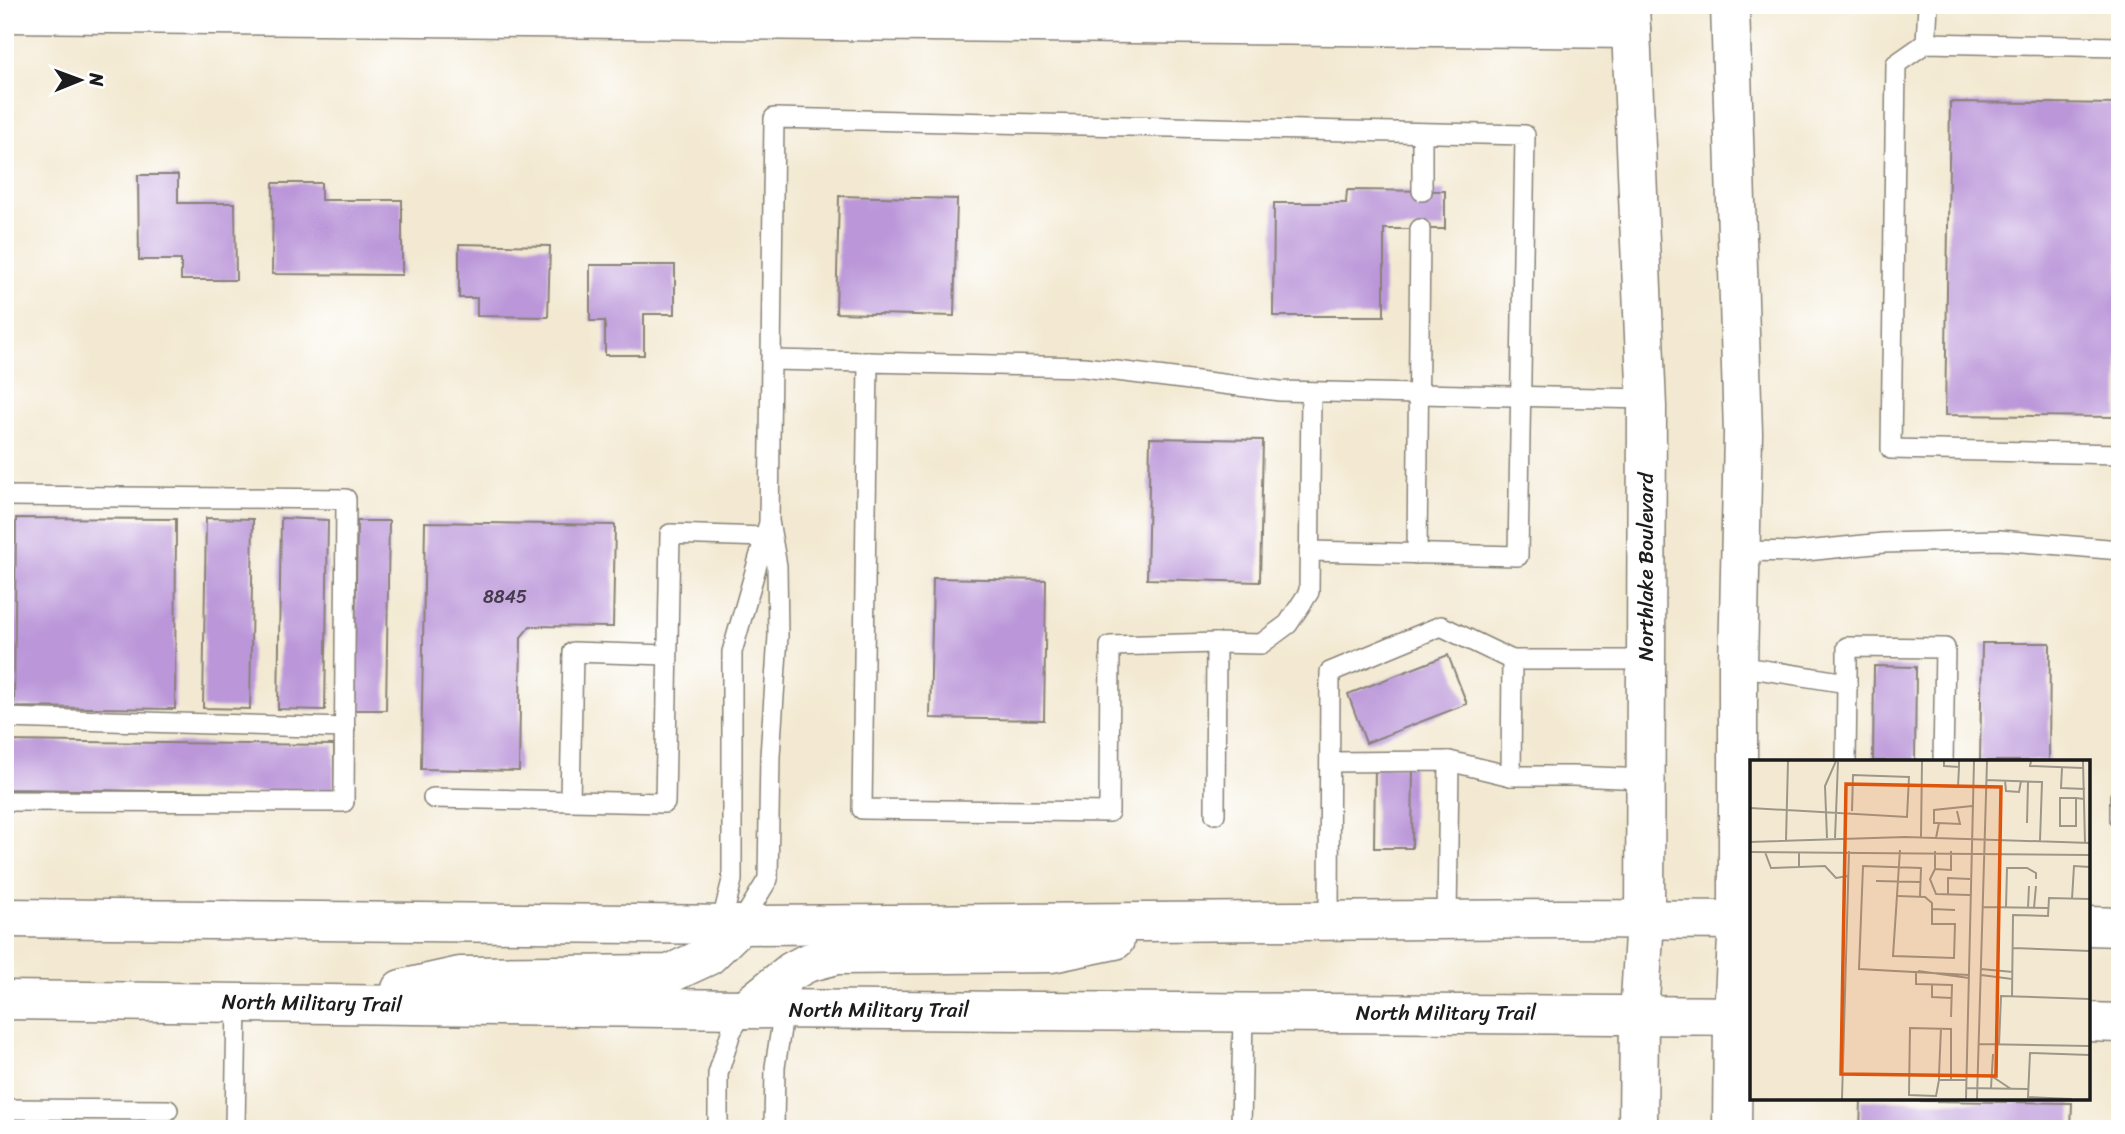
<svg xmlns="http://www.w3.org/2000/svg" width="2125" height="1134" viewBox="0 0 2125 1134" font-family="Sriracha,sans-serif">
<rect width="100%" height="100%" fill="#fff"/>
<filter id="ink" filterUnits="userSpaceOnUse"><feTurbulence type="fractalNoise" baseFrequency=".0143" numOctaves="2"/><feDisplacementMap in="SourceGraphic" scale="14" xChannelSelector="R" yChannelSelector="G"/><feConvolveMatrix kernelMatrix="1 2 1 2 8 2 1 2 1" color-interpolation-filters="sRGB"/></filter>
<filter id="wash" filterUnits="userSpaceOnUse"><feTurbulence type="fractalNoise" baseFrequency=".00686" numOctaves="4" result="noise"/><feDisplacementMap in="SourceGraphic" scale="28" xChannelSelector="R" yChannelSelector="G"/><feGaussianBlur stdDeviation="1.57" result="paint"/><feColorMatrix in="noise" values="0 0 0 0 0 0 0 0 0 0 0 0 0 0 0 0 0 1.4 0 .05"/><feComposite in="paint" operator="in"/></filter>
<g filter="url(#wash)">
<rect width="100%" height="100%" fill="#f3e9d2"/>
<g id="blocks">
<g fill="#bb97d9">
<path d="M1950,102l170,2 -2,313 -173,-2z"/>
<path d="M138,175h40v28h57l1,77h-55v-20h-42z"/>
<path d="M273,183h48v17h81v75l-130,-1z"/>
<path d="M1347,190l98,1v38h-61v87h-111l1,-113h72z"/>
<path d="M839,196l118,3 -3,117 -118,-3z"/>
<path d="M459,244l91,2 -2,71 -71,-1v-18h-18z"/>
<path d="M590,265h85v49h-31v41h-39v-34h-15z"/>
<path d="M1150,438l113,2 -3,142 -113,-3z"/>
<path d="M16,518l160,1 -1,190 -161,-2z"/>
<path d="M206,518l47,1 -3,190 -47,-1z"/>
<path d="M281,518l47,2 -3,190 -47,-1z"/>
<path d="M357,521h32l-3,189h-32z"/>
<path d="M425,522l190,3 -2,102 -83,-1 -9,11 -2,134 -98,-2z"/>
<path d="M933,578l113,2 -2,140 -114,-2z"/>
<path d="M1982,643h68l-1,118h-69z"/>
<path d="M1448,655l19,49 -101,39 -18,-49z"/>
<path d="M1874,666l42,1 -1,94h-42z"/>
<path d="M5,741l329,4v48l-329,-4z"/>
<path d="M1375,765l38,1 -1,82h-38z"/>
<path d="M1861,1100l211,3 -1,26h-211z"/>
</g>
</g>
</g>
<g filter="url(#ink)">
<use href="#blocks" fill-opacity="0" stroke="#888277" stroke-width="2"/>
<g fill="none" stroke-linecap="round" stroke-linejoin="round">
<defs>
<g id="lane">
<path d="M1926,43l2,-38"/>
<path d="M2120,47l-194,-4 -30,21 -5,385 229,5"/>
<path d="M1422,191v-58"/>
<path d="M771,360l97,2"/>
<path d="M1311,392l-2,200 -21,32 -27,20 -45,-1 -106,3 -1,166 -247,-3 6,-447 216,5 196,24 367,8"/>
<path d="M5,496l341,3 -2,303 -339,-1"/>
<path d="M1742,551l54,1 87,-9 116,-3 121,10"/>
<path d="M1417,554l3,-325"/>
<path d="M1738,666l109,17v-36l98,1 -2,113"/>
<path d="M5,718l340,10"/>
<path d="M1449,761l62,15"/>
<path d="M1846,761l1,-78"/>
<path d="M1331,762l118,-1 -2,160"/>
<path d="M1645,779l-72,-3h-62l1,-116h134"/>
<path d="M2120,797v22"/>
<path d="M433,798l232,5 5,-269 95,3"/>
<path d="M570,801l3,-149 94,3"/>
<path d="M1215,814l1,-171"/>
<path d="M1329,922l1,-250 111,-46 71,34"/>
<path d="M721,925l11,-45v-228l36,-126"/>
<path d="M740,925l28,-46 2,-123 8,-120 -1,-70 -8,-45 5,-403 751,17 -7,421 -209,-5"/>
<path d="M5,1109l163,1"/>
<path d="M235,1129l2,-127"/>
<path d="M718,1129v-55l13,-42 14,-23"/>
<path d="M774,1129l1,-62 9,-58"/>
<path d="M1241,1129l2,-117"/>
</g>
<path id="street" d="M5,13l1626,16"/>
<g id="secondary">
<path d="M1630,5l17,402 -2,512 -6,97 -1,113"/>
<path d="M1730,5l13,428 -5,233v253l-5,97 -1,113"/>
<path d="M5,918l735,7 823,-6 189,1"/>
<path d="M2088,926l32,1"/>
<path d="M401,989l59,-13 209,-2 39,-18 32,-31"/>
<path d="M5,1000l740,9 1007,7"/>
<path d="M745,1009l47,-38 15,-8 30,-8 215,-2 63,-13"/>
<path d="M2088,1022l32,1"/>
</g>
</defs>
<use href="#lane" stroke="#888277" stroke-width="22"/>
<use href="#street" stroke="#888277" stroke-width="41"/>
<use href="#secondary" stroke="#888277" stroke-width="41"/>
<use href="#lane" stroke="#fff" stroke-width="19"/>
<use href="#street" stroke="#fff" stroke-width="38"/>
<use href="#secondary" stroke="#fff" stroke-width="38"/>
</g>
</g>
<g text-anchor="middle" dominant-baseline="central" stroke-width="6" stroke-linejoin="round" paint-order="stroke">
<g font-size="18" fill="#443b4b">
<text x="505" y="597">8845</text>
</g>
<g font-size="21" fill="#1c1c1c" stroke="#fff">
<text transform="translate(1646 567) rotate(-90)">Northlake Boulevard</text>
<text transform="translate(312 1003) rotate(1)">North Military Trail</text>
<text x="879" y="1010">North Military Trail</text>
<text x="1446" y="1013">North Military Trail</text>
</g>
</g>
<g transform="translate(1750 760)">
<rect width="340" height="340" fill="#f3e9d2"/>
<path fill="none" stroke="#9d9789" stroke-width="2" d="M194,1v5l15,1v-6M281,1l-1,5 53,2M333,1l2,82M312,8l-1,20 24,1M236,20l56,2 -2,59M255,20l1,11 13,1 2,-11M171,25l37,2 1,-20M326,38v28h-16v-28h16l8,1M0,48l157,9 2,-40 -56,-2 -1,36M189,63l21,1 -3,-13M277,63l1,-42M171,77l1,-76M77,78l-2,-52 11,-25M85,78l3,-76M186,78l3,-15h-5v-13l38,-4M36,81l2,-80M0,82l155,-5 185,6M185,91v18l16,1v-19M0,92l340,3M15,92l6,16 28,-1M49,93v14l26,-1 11,12 12,-2M185,109l-5,10 6,15 34,1M126,121l44,1M198,134v-16l22,1M148,136l27,1 7,6v21h23l-1,34 -61,-2 7,-106M170,136l1,-28 -58,-2 -4,103 110,6M322,139l2,-33 16,1M232,147l66,1M256,147l1,-39h20l9,5v6M278,148l1,-22M284,148l2,-22M182,149l23,1M263,188l77,3M231,209l32,3M166,211v13l36,1 -1,32M168,211l51,7M231,215l31,4M182,224v13l20,1M262,237l1,-82 35,1 1,-18 41,1M228,284l112,2M249,285l2,-49 89,3M159,315h30v5M189,315l2,-47M243,317l18,12M201,320v-51l-41,-1 -1,67 27,1 3,-16h27M216,328l62,1M241,328l2,-34M92,339l7,-248M216,339l8,-338M227,339l10,-338M322,339l-44,-2 2,-44 60,2"/>
<path fill="#de560d" fill-opacity="0.15" stroke="#de560d" stroke-width="3.5" d="M96,24l155,3 -5,289 -155,-2z"/>
<rect width="340" height="340" fill="none" stroke="#1c1c1c" stroke-width="3.5"/>
</g>
<rect width="2125" height="1134" fill="none" stroke="#fff" stroke-width="28"/>
<g transform="translate(80 80) rotate(89)" stroke="#ffffff" stroke-width="5" paint-order="stroke">
<path d="M0-5L12 26L0 18L-12 26Z" fill="#1c1c1c"/>
<text y="-10" font-size="19" font-weight="bold" text-anchor="middle" fill="#1c1c1c">N</text>
</g>
</svg>
